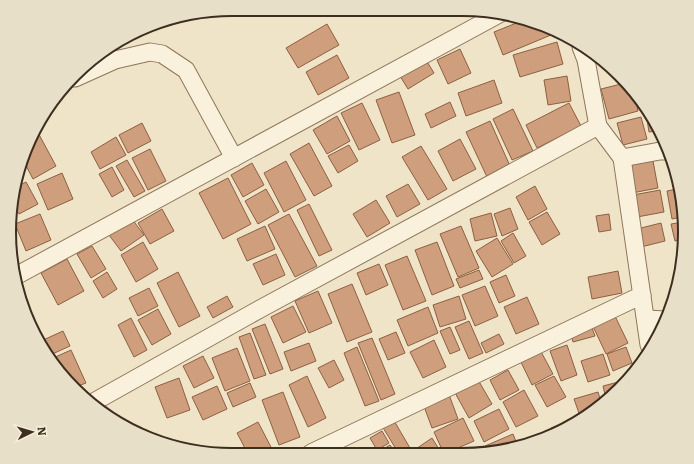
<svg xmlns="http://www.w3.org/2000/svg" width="694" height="464" viewBox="0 0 694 464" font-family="Literata,serif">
<rect width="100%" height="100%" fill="#f0e4c8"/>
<g fill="#cf9f7d" stroke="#8d5f41">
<path d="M524,20l24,8 3,7 -48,20 -9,-23z"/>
<path d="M327,24l12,21 -41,23 -12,-20z"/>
<path d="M557,42l6,22 -43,13 -7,-22z"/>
<path d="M460,49l11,24 -23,11 -11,-24z"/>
<path d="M337,55l12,23 -31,17 -12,-23z"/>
<path d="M426,60l8,13 -26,16 -8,-13z"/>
<path d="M567,76l4,25 -23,4 -4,-25z"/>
<path d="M494,80l8,23 -36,13 -8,-23z"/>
<path d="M625,83l10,14 3,14 -29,8 -8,-30z"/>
<path d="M399,92l16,43 -23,8 -16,-43z"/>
<path d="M450,102l6,14 -25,12 -6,-14z"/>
<path d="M362,103l18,37 -21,10 -18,-37z"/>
<path d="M569,103l12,23 -44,22 -11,-23z"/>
<path d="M513,109l20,42 -21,9 -19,-41z"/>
<path d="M646,113l11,18 -8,1z"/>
<path d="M337,116l13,25 -23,13 -14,-24z"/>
<path d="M641,117l6,22 -24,6 -6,-22z"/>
<path d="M490,121l20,45 -23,11 -21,-45z"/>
<path d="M142,123l9,18 -23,12 -9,-18z"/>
<path d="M36,129l20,37 -23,13 -10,-19 3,-13z"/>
<path d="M116,137l10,18 -26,14 -9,-17z"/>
<path d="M460,139l16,30 -23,12 -15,-30z"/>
<path d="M309,143l23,43 -18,10 -24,-42z"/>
<path d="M349,145l9,16 -20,12 -10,-17z"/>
<path d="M421,146l26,43 -19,11 -26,-43z"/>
<path d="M150,149l16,32 -18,9 -16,-32z"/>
<path d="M127,160l18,31 -11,6 -18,-31z"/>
<path d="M286,161l20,39 -22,12 -20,-39z"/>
<path d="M653,161l5,27 -26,5 -5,-28z"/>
<path d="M252,163l12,22 -21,12 -12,-22z"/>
<path d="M112,167l12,23 -12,7 -13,-23z"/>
<path d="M62,173l11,26 -25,11 -11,-26z"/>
<path d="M228,178l23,46 -28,15 -24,-46z"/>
<path d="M26,182l12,22 -19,10 -6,-11 3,-16z"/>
<path d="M408,184l12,20 -23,13 -11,-21z"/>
<path d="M535,186l12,23 -19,11 -12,-23z"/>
<path d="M266,189l13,23 -21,12 -13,-23z"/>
<path d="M677,189l5,28 -10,2 -5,-28z"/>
<path d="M660,190l4,22 -27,5 -4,-22z"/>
<path d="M376,200l14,23 -23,14 -14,-23z"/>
<path d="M309,204l23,46 -13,6 -22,-46z"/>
<path d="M510,208l8,21 -16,7 -8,-22z"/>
<path d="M162,209l12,22 -24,13 -12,-21z"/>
<path d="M547,212l13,22 -18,11 -13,-23z"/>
<path d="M491,213l6,23 -22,5 -5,-22z"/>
<path d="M40,214l11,26 -25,11 -11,-27z"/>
<path d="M289,214l28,52 -22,11 -27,-52z"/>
<path d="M609,214l2,16 -12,2 -3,-16z"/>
<path d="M132,219l12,16 -23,16 -12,-16z"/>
<path d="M683,222l2,10 -1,7 -9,2 -4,-17z"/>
<path d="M661,223l4,18 -28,7 -4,-18z"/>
<path d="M265,226l10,23 -28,12 -10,-22z"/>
<path d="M461,226l18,42 -21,9 -18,-43z"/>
<path d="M513,233l13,23 -12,7 -13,-22z"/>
<path d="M497,238l16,26 -21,13 -16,-26z"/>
<path d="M143,242l15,27 -22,13 -15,-27z"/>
<path d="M437,242l17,44 -22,9 -17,-45z"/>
<path d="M92,246l14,23 -15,9 -14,-24z"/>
<path d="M276,254l9,21 -22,10 -10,-21z"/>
<path d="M407,256l19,45 -23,9 -18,-45z"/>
<path d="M67,259l17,32 -26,14 -17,-32z"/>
<path d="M379,264l9,21 -22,10 -9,-22z"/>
<path d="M479,270l4,9 -23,9 -4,-9z"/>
<path d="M618,271l4,22 -30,6 -4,-22z"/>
<path d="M107,272l10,17 -14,9 -10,-17z"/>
<path d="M178,272l22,44 -21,11 -22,-44z"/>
<path d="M506,275l9,21 -16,7 -9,-21z"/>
<path d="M352,284l20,48 -25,10 -19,-48z"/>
<path d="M485,286l13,30 -23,10 -13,-31z"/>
<path d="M149,288l9,18 -20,10 -9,-18z"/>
<path d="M318,291l14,32 -23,10 -14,-32z"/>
<path d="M227,296l6,11 -20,11 -6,-11z"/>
<path d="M459,296l7,23 -26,8 -7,-22z"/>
<path d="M527,297l12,27 -23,10 -12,-27z"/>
<path d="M293,306l13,26 -23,11 -12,-26z"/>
<path d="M428,307l10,26 -30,13 -11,-26z"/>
<path d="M158,309l13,25 -19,11 -14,-25z"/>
<path d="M613,312l15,31 -22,11 -15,-32z"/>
<path d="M131,318l16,32 -13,7 -16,-32z"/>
<path d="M469,321l14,32 -14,6 -14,-32z"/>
<path d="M265,324l18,45 -13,5 -18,-45z"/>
<path d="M591,325l4,11 -22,6 -3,-11z"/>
<path d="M450,327l10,23 -10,4 -10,-23z"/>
<path d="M63,331l7,15 -22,10 -3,-4 -4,-11z"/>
<path d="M396,332l9,21 -17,7 -9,-21z"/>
<path d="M250,333l16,42 -12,4 -15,-42z"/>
<path d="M499,334l5,10 -18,9 -5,-10z"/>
<path d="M372,338l23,56 -14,6 -23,-57z"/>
<path d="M434,340l12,27 -23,11 -13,-26z"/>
<path d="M309,343l7,18 -25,10 -7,-19z"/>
<path d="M567,345l10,30 -16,6 -11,-30z"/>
<path d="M357,347l22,54 -14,5 -21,-53z"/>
<path d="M626,347l6,16 -19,8 -6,-17z"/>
<path d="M237,348l13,33 -25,10 -13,-33z"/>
<path d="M539,348l14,26 -21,11 -13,-27z"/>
<path d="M71,350l15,33 -13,5 -22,-29z"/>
<path d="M603,354l7,21 -22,7 -7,-21z"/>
<path d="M203,356l11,22 -20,10 -11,-22z"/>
<path d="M334,360l10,20 -15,8 -11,-20z"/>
<path d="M508,370l11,20 -19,10 -10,-20z"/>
<path d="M307,376l19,42 -18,9 -19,-42z"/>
<path d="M554,376l12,21 -19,10 -12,-22z"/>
<path d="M179,378l11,32 -23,8 -12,-31z"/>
<path d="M477,378l15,26 -23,14 -15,-27z"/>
<path d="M626,380l-6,10 -14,9 -3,-13z"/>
<path d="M250,383l6,14 -23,10 -6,-14z"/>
<path d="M217,386l10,23 -24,11 -11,-23z"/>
<path d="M524,390l14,26 -22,11 -13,-25z"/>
<path d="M283,392l17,45 -21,8 -17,-45z"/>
<path d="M448,392l10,27 -26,9 -10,-27z"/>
<path d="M598,392l3,10 -21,14 -6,-17z"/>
<path d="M499,409l10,20 -25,13 -10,-21z"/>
<path d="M463,418l11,23 -30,13 -10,-22z"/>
<path d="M393,419l17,29 -10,6h-1l-17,-28z"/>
<path d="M573,420v1l-20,13 -2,-6z"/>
<path d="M258,422l15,29 -3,1h-23l-10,-19z"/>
<path d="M382,431l7,12 -12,7 -7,-12z"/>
<path d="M513,434l4,10 -31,6 -1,-4z"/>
<path d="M432,438l10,16 -1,1 -30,-1 -1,-1z"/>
<path d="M390,445l6,9h-19l-1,-1z"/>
</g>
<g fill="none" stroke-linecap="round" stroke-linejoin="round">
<defs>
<g id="minor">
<path d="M581,47l5,13 12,66 24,32 38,-7h9"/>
<path d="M75,78l40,-18 35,-8 12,2 24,16 48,88"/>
<path d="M622,158l27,187"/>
<path d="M14,277l487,-264"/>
<path d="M646,319l20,1"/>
<path d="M92,403l168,-94 338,-183"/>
<path d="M311,453l331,-158"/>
</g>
</defs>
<use href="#minor" stroke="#8d765c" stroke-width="19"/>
<use href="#minor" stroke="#faf1dc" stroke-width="17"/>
</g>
<path d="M0 0H694V464H0ZM232 16H462A216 216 0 0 1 678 232V232A216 216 0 0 1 462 448H232A216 216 0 0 1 16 232V232A216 216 0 0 1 232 16Z" fill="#e8dfc9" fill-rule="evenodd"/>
<path fill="none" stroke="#3d2e20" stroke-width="2" d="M232 16H462A216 216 0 0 1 678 232V232A216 216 0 0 1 462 448H232A216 216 0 0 1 16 232V232A216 216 0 0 1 232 16Z"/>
<g transform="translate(32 432) rotate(85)" stroke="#f7eed8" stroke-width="3" paint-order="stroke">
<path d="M0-3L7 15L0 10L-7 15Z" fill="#3d2e20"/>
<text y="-6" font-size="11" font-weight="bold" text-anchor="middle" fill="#3d2e20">N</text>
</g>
</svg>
